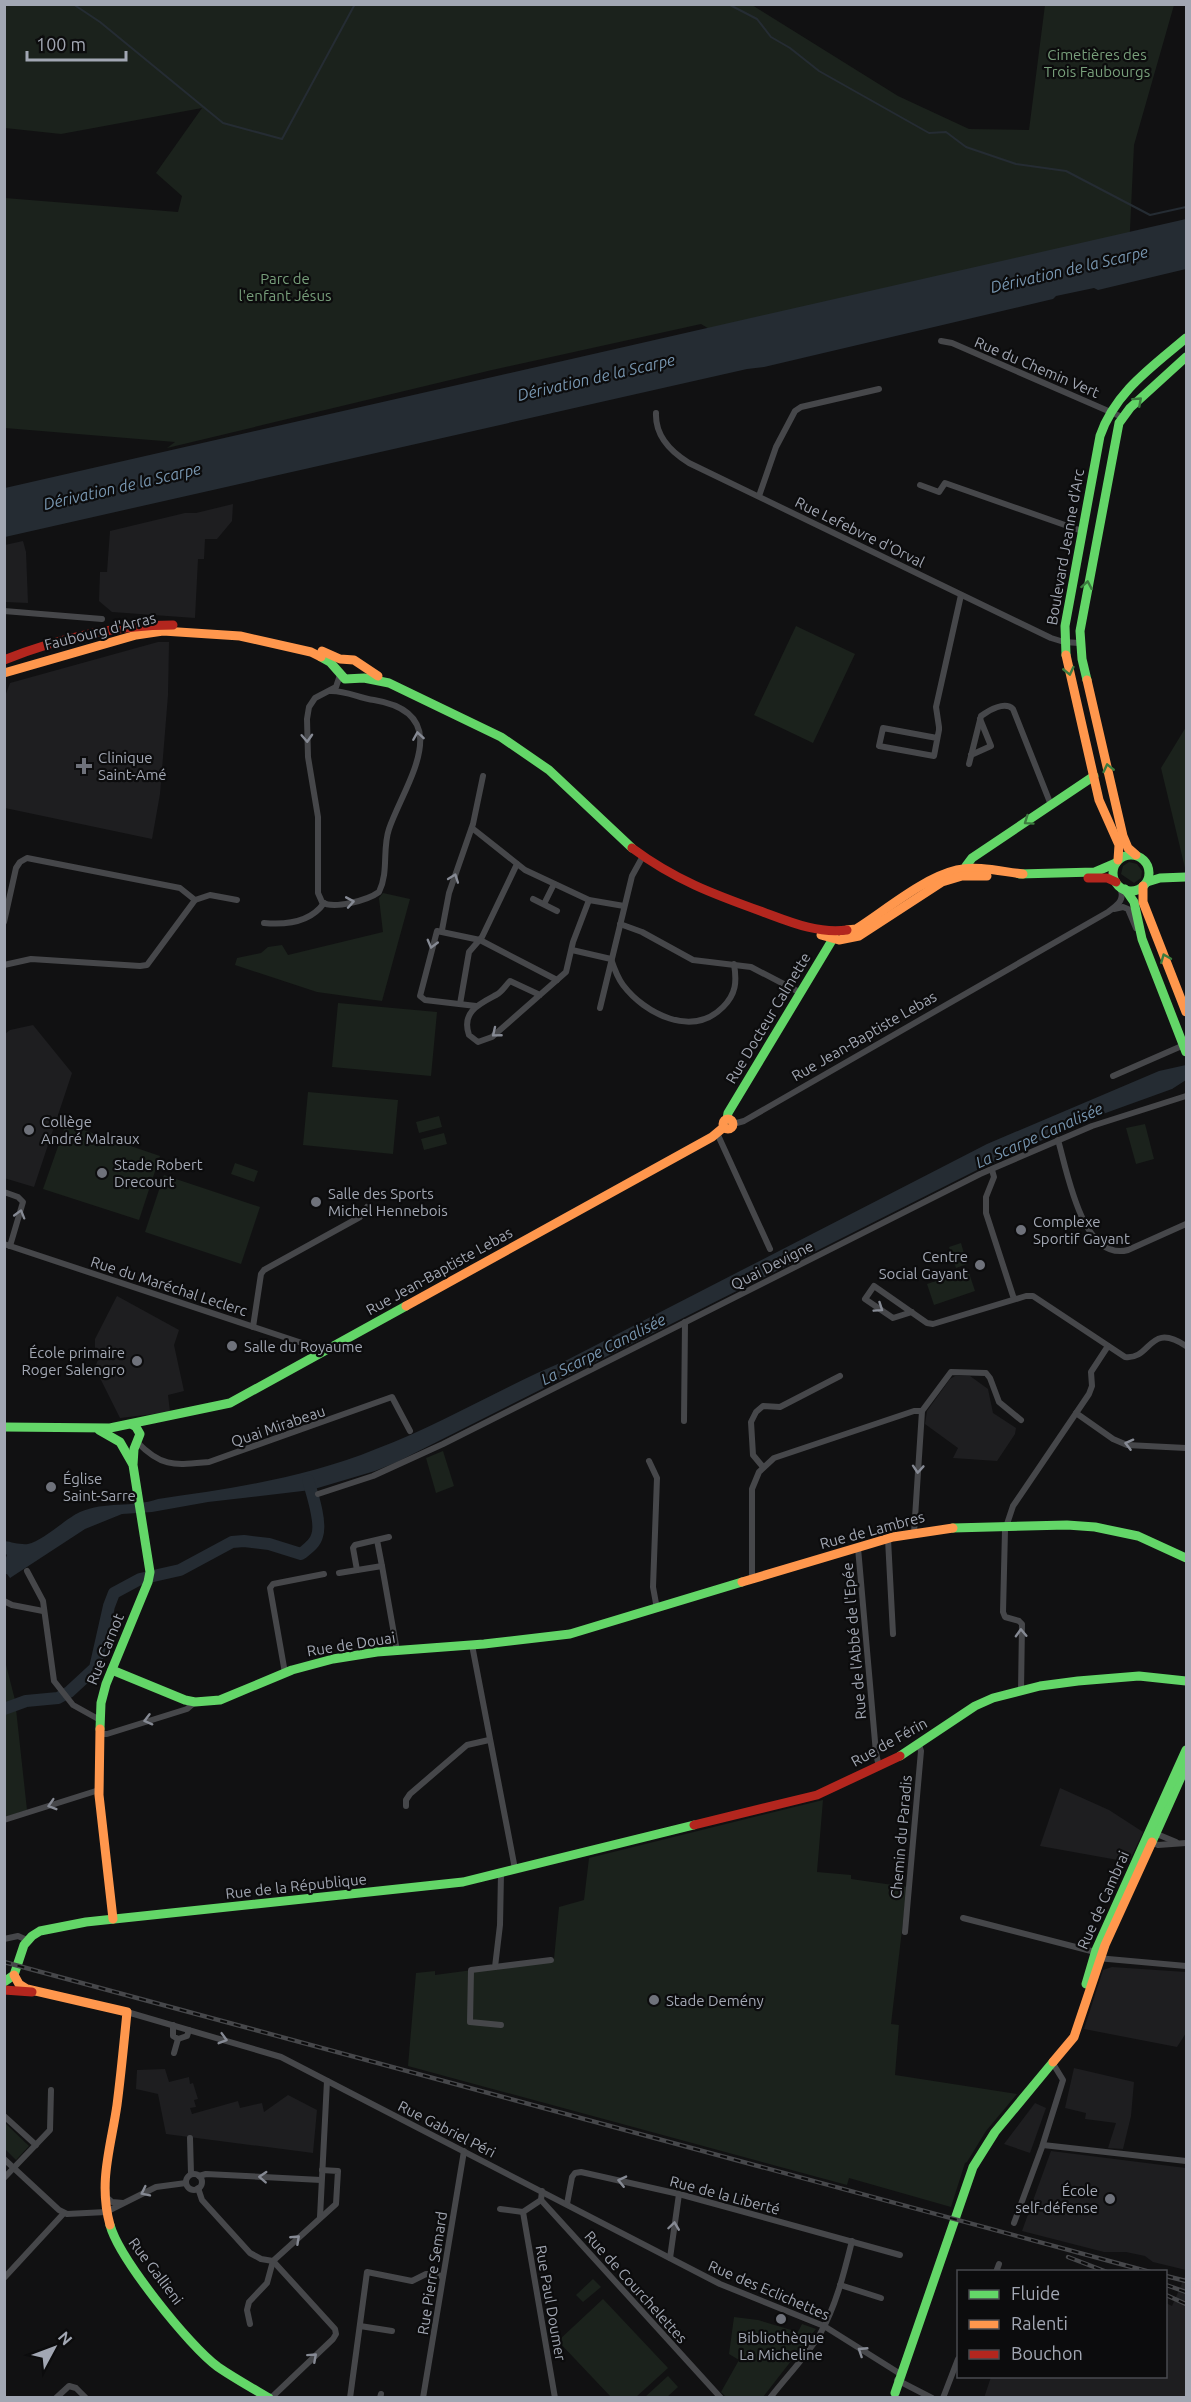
<svg xmlns="http://www.w3.org/2000/svg" width="1191" height="2402" viewBox="0 0 1191 2402" font-family="Ubuntu,sans-serif">
<rect width="100%" height="100%" fill="#111112"/>
<g fill="#1e1e20">
<path d="M233,504l-1,17 -15,18h-12l-1,20h-6l-3,59 -83,-6 -13,-11 1,-29h7l3,-41 75,-18h11z"/>
<path d="M23,541l3,11 2,51 -23,-1v-57z"/>
<path d="M158,642h11l-1,53 -8,99 -8,45 -147,-31 -1,-109 6,-16z"/>
<path d="M33,1025l39,48 -38,114 -30,-9 1,-144 5,-4z"/>
<path d="M117,1296l62,34 -5,15 10,46 -16,4 2,17 -50,6 -19,-38 -5,-15 3,-8 -4,-3v-15z"/>
<path d="M955,1376h15l18,13 5,24 23,15 -1,6 -18,27 -44,-3 5,-10 -33,-24 2,-13 23,-32z"/>
<path d="M1060,1788l49,22 34,22 -14,30 -89,-16z"/>
<path d="M1112,1967l74,5v61l-9,14 -93,-18 19,-59z"/>
<path d="M1074,2068l60,14 -3,34 -8,33 -15,-1 8,-25 -31,-4 1,-6 -21,-5z"/>
<path d="M165,2069l4,13 20,-5 1,7 3,-1 5,16 -4,1 2,7 -6,1 2,6 46,-13 2,7 22,-5 2,9 24,-17 29,15 -4,43 -147,-19 -8,-40 -22,-5 1,-19z"/>
<path d="M1035,2103l11,5 -16,45 -26,-9z"/>
<path d="M1051,2151l135,17v102l-33,-8 -8,-6 -19,-4h-22l-82,-21z"/>
<path d="M1186,2274v123l-202,1 7,-21 175,-1v-73l6,3z"/>
</g>
<g fill="#1b221c">
<path d="M5,5h747l146,91 71,33 60,1 16,-125h129l-40,140 -6,127 -374,84 -53,-32 -209,46 -325,78 8,-6 -170,-14v-230l173,14 4,-16 -26,-23 46,-65 -141,26 -56,-6z"/>
<path d="M796,626l59,28 -42,89 -59,-28z"/>
<path d="M1186,727v141h-1l-24,-100z"/>
<path d="M1129,862l8,2 5,7 -1,7 -7,5 -13,-9 2,-8z"/>
<path d="M383,893l27,6 -28,102 -65,-9 -82,-27 2,-7 24,-5 7,-6 14,-2 6,10 95,-23 -4,-34z"/>
<path d="M338,1003l99,9 -6,64 -99,-9z"/>
<path d="M308,1092l90,8 -5,54 -90,-9z"/>
<path d="M439,1116l3,11 -23,6 -3,-11z"/>
<path d="M66,1124l94,32 -21,64 -96,-31z"/>
<path d="M1145,1124l9,35 -18,5 -10,-36z"/>
<path d="M444,1133l3,11 -23,6 -3,-11z"/>
<path d="M235,1163l23,8 -4,11 -23,-8z"/>
<path d="M164,1175l96,32 -19,57 -96,-32z"/>
<path d="M961,1243l6,21 -11,4 -7,-21z"/>
<path d="M968,1270l7,21 -41,14 -7,-21z"/>
<path d="M443,1451l11,35 -18,7 -10,-35z"/>
<path d="M4,1657l11,43 12,110 -22,7z"/>
<path d="M823,1800l-6,72 34,3v4l56,8 -16,137 8,1 -4,50 122,19 -31,37 -19,31 -2,1 -14,44 -102,-29 -2,7 -439,-119 8,-93 19,-2v4l119,-16 5,-52 25,-7 5,-42z"/>
<path d="M5,2123l24,23 -13,14 -11,-11z"/>
<path d="M593,2279l8,8 -18,15 -7,-7z"/>
<path d="M603,2299l65,69 -32,29h-25l-53,-56z"/>
<path d="M734,2317l24,3 40,12 4,-8 14,5 -53,68h-37l-5,-5 18,-32 -10,-6z"/>
<path d="M668,2376l10,11 -11,10h-22z"/>
</g>
<g fill="#252c33">
<path d="M1186,219v50l-88,21 -4,-2 -38,8 -3,3 -289,68 -17,2 -742,168v-49z"/>
<path d="M1186,1065v15l-14,9 -83,30 -102,46 -590,297 -22,9 -64,19 -103,12 -56,10 -30,2 -37,15 -75,49 -3,-4h-2v-14l2,-5 -2,-2v-12c6,1 16,4 23,3 15,-3 37,-25 52,-32 25,-11 52,-4 78,-13 75,-11 147,-21 218,-50 66,-25 126,-62 191,-89l420,-216 172,-73z"/>
</g>
<g fill="none" stroke-linecap="round" stroke-linejoin="round">
<g stroke="#252c33" stroke-width="2">
<path d="M73,4l27,18 123,101 59,16 73,-135"/>
<path d="M728,4l29,15 14,18 19,11 29,23 110,62 17,-1 20,15 50,17 50,7 84,44 36,-8"/>
</g>
<path stroke="#252c33" stroke-width="12" d="M4,1709l22,-8 32,-3 11,-6 26,-24 14,-62 5,-13 26,-14 40,-9 52,-28 12,-1 25,3 32,10c6,-5 14,-10 16,-18 5,-13 -5,-43 -9,-56"/>
<g stroke="#46474a" stroke-width="6">
<path d="M941,341l11,2 170,74"/>
<path d="M656,413c-1,23 15,39 33,50l362,175 13,4 15,1"/>
<path d="M920,485l19,7 6,-9 137,48"/>
<path d="M759,496l17,-49 19,-36 6,-4 78,-18"/>
<path d="M4,611l98,8"/>
<path d="M329,691c17,-1 29,7 45,9 84,14 31,83 15,129 -7,20 0,43 -10,63 -11,8 -46,18 -57,10l-4,-9v-76l-10,-60 -1,-38 2,-12 6,-9 21,-11 4,-12"/>
<path d="M937,738l-54,-10 -4,18 55,10 5,-26v-3l-3,-20 25,-112"/>
<path d="M971,755l20,-9 -11,-27"/>
<path d="M969,764l12,-48c8,-6 24,-15 32,-7l38,96"/>
<path d="M472,828l53,42 64,30 35,6"/>
<path d="M533,899l24,12"/>
<path d="M544,904l10,-20"/>
<path d="M1114,909l9,-2 5,2 8,19"/>
<path d="M4,922l12,-54 4,-6 7,-4 153,30 15,12 15,-5 27,5"/>
<path d="M264,923c22,2 46,0 60,-20"/>
<path d="M620,924l22,8 51,28 58,7 50,26"/>
<path d="M442,930l7,-37 24,-69 10,-48"/>
<path d="M572,950l39,9c3,9 6,18 12,26 22,29 69,53 100,22 13,-13 14,-25 11,-43"/>
<path d="M4,965l27,-6 109,7 7,-1 48,-65"/>
<path d="M540,995l-30,-14c-5,5 -8,11 -14,14 -17,9 -35,17 -27,40l9,7 14,-5 74,-65 7,-30 16,-42"/>
<path d="M460,1004l9,-52 13,-15 35,-73"/>
<path d="M476,1006l-51,-6 -5,-4 17,-65 43,9 77,40"/>
<path d="M600,1008l32,-132 11,-20"/>
<path d="M1113,1076l71,-31"/>
<path d="M733,1124l11,-3 364,-209c11,-8 18,-13 11,-27"/>
<path d="M717,1133l53,116"/>
<path d="M1058,1140c9,30 24,122 70,110l58,-26"/>
<path d="M992,1170l2,7 -8,20v16l28,86"/>
<path d="M4,1192l14,5 5,5 -13,44"/>
<path d="M4,1244l304,101 12,7"/>
<path d="M912,1312l-19,6 -28,-19 9,-13 53,37 6,1 93,-28h7l92,61c27,3 23,-36 61,-11"/>
<path d="M253,1327l8,-53 3,-4 96,-53 7,-10"/>
<path d="M1076,1413l37,26 14,6 59,3"/>
<path d="M684,1421l1,-99"/>
<path d="M137,1442c25,26 38,23 72,20l183,-65 18,34"/>
<path d="M649,1461l8,17 -4,109 4,22"/>
<path d="M763,1467l-10,-12 -2,-33 5,-10 7,-6 17,1 60,-31"/>
<path d="M318,1494l55,-18 70,-32 537,-270 112,-48 94,-30"/>
<path d="M914,1533l8,-122"/>
<path d="M888,1539l5,95"/>
<path d="M377,1540l5,26"/>
<path d="M858,1548l18,205 3,14"/>
<path d="M357,1570l-4,-22 2,-3 34,-8"/>
<path d="M27,1571l16,30 11,80 19,24 27,15"/>
<path d="M339,1573l43,-7 15,85"/>
<path d="M752,1580v-91l7,-17 15,-14 140,-47h8l29,-39 35,1 4,5 9,24 22,18"/>
<path d="M4,1601l8,4 31,6"/>
<path d="M472,1645l43,224"/>
<path d="M285,1673l-15,-85 3,-4 51,-10"/>
<path d="M1021,1691l1,-67 -3,-3 -14,-4 -2,-5 2,-82 8,-24 76,-112 3,-8 -1,-14 17,-26"/>
<path d="M100,1734h7l80,-25 8,-7"/>
<path d="M406,1806v-6l4,-6 57,-49 22,-5"/>
<path d="M4,1820l95,-30"/>
<path d="M1152,1832l24,10"/>
<path d="M1149,1841l9,4 28,-2"/>
<path d="M963,1918l136,35"/>
<path d="M905,1932l16,-181 -2,-6"/>
<path d="M4,1939l14,-3 9,4"/>
<path d="M1097,1958l89,8"/>
<path d="M495,1967l56,-7"/>
<path d="M127,2012l154,45 439,227 104,42 78,49"/>
<path d="M173,2025v11l5,3 9,-3 2,-6"/>
<path d="M501,2025l-31,-3 1,-52 24,-3 5,-42 1,-52"/>
<path d="M174,2053l4,-14"/>
<path d="M4,2116l32,29"/>
<path d="M190,2138l1,36"/>
<path d="M1043,2145l143,16"/>
<path d="M4,2159l55,51 8,4 39,-2 50,-25 30,-4"/>
<circle cx="194" cy="2182" r="8"/>
<path d="M199,2176l7,-2 115,6"/>
<path d="M4,2178l46,-48 1,-40"/>
<path d="M198,2188l4,12 48,53 11,6 12,2 62,68 1,5 -3,5 -62,59"/>
<path d="M542,2191l-1,9 180,198"/>
<path d="M104,2195l8,7 11,1"/>
<path d="M541,2200l-18,12 32,186"/>
<path d="M567,2204l5,-27 3,-4 6,-1 98,22 221,61"/>
<path d="M500,2209l23,3"/>
<path d="M320,2217l7,-136"/>
<path d="M1014,2223l28,-76 21,-67 -11,-18"/>
<path d="M670,2258l9,-64"/>
<path d="M996,2272l3,-8"/>
<path d="M4,2278l60,-65"/>
<path d="M840,2285l41,13"/>
<path d="M250,2324l-3,-14 2,-8 18,-19 6,-22 63,-57 2,-33 -16,-1"/>
<path d="M360,2326l32,5"/>
<path d="M897,2380l35,18"/>
<path d="M56,2398l13,-12 7,2 10,10"/>
<path d="M350,2398l17,-126 45,9 14,-7 17,2"/>
<path d="M380,2398l1,-4"/>
<path d="M423,2398l41,-247"/>
<path d="M770,2398c16,-21 36,-41 50,-64 16,-28 24,-61 32,-93"/>
<path d="M943,2398l15,-39"/>
</g>
<g stroke="#63d668" stroke-width="9">
<path d="M1066,655l-1,-29 35,-190c15,-44 52,-69 86,-98"/>
<path d="M321,657l9,5 15,17 19,-1 25,5 112,54 48,33 83,78"/>
<path d="M1087,680l-5,-21 -2,-28 39,-208 11,-15 56,-51"/>
<circle cx="1131" cy="873" r="18"/>
<path d="M967,874l-1,-8 6,-8 122,-82"/>
<path d="M1019,874l76,-2 21,-9"/>
<path d="M1147,882l13,-4 26,-1"/>
<path d="M1125,889l9,13 8,37 44,113"/>
<path d="M727,1119l1,-6 103,-171 2,-7"/>
<path d="M4,1427l106,1 120,-25 176,-97"/>
<path d="M99,1430l21,12 12,21"/>
<path d="M953,1528l114,-3 28,2 43,9 48,22"/>
<path d="M112,1670l73,30 10,2 25,-2 72,-30 41,-11 44,-7 107,-8 86,-10 172,-52"/>
<path d="M100,1729l1,-26 5,-19 42,-102 2,-10 -17,-107 1,-16 6,-15 -4,-7 -5,-3"/>
<path d="M900,1756l75,-50 18,-8 47,-12 38,-5 61,-5 47,5"/>
<path d="M1152,1842l34,-76"/>
<path d="M14,1975l10,-30 8,-9 8,-5 46,-9 377,-40 231,-57"/>
<path d="M4,1982l10,-7"/>
<path d="M1086,1984l10,-34 90,-200"/>
<path d="M110,2225c9,33 79,121 108,142 16,11 34,21 51,31"/>
<path d="M895,2393l78,-226 22,-35 58,-70"/>
</g>
<g stroke="#ff974d" stroke-width="9">
<path d="M322,651l18,8 14,1 24,16"/>
<path d="M1066,655l33,145 20,45 -1,15"/>
<path d="M4,673l132,-38 27,-4 77,5 71,16 10,5"/>
<path d="M1087,680l36,156 5,12 8,7"/>
<path d="M1143,886v16l43,110"/>
<path d="M847,930l9,-1c30,-19 67,-51 101,-59 21,-5 46,2 66,4"/>
<path d="M821,935l18,5 20,-4 83,-54 20,-6h25"/>
<circle cx="728" cy="1124" r="5"/>
<path d="M406,1306l306,-169 12,-10"/>
<path d="M742,1582l151,-45 60,-9"/>
<path d="M100,1729l-1,66 14,124"/>
<path d="M14,1975l5,9 8,5 100,23c-3,31 -6,62 -10,93 -6,42 -19,77 -7,120"/>
<path d="M1053,2062l21,-25 31,-92 47,-103"/>
</g>
<g stroke="#b3261e" stroke-width="9">
<path d="M4,660c55,-22 110,-35 169,-35"/>
<path d="M632,848c43,32 81,46 131,64 27,10 55,22 84,18"/>
<path d="M1088,878h19l9,4"/>
<path d="M694,1825l123,-30 83,-39"/>
<path d="M4,1990l28,2"/>
</g>
<defs>
<g id="rail">
<path d="M4,1962l1146,310"/>
<path d="M1068,2257l39,15"/>
<path d="M1166,2276l20,5"/>
<path d="M1166,2285l20,7"/>
<path d="M1166,2295l20,9"/>
</g>
</defs>
<use href="#rail" stroke="#46474a" stroke-width="4.5"/>
<use href="#rail" stroke="#0c0c0d" stroke-width="2" stroke-dasharray="7" stroke-linecap="butt"/>
</g>
<defs><path id="oneway-chevron" d="M-2-3.5L2.5 0L-2 3.5" fill="none" stroke-width="1.6" stroke-linecap="round" stroke-linejoin="round" transform="scale(1.5)"/></defs>
<g stroke="#3c7b3f">
<use href="#oneway-chevron" transform="translate(1138 401) rotate(-42)"/>
<use href="#oneway-chevron" transform="translate(1087 585) rotate(-80)"/>
<use href="#oneway-chevron" transform="translate(1069 671) rotate(77)"/>
<use href="#oneway-chevron" transform="translate(1108 768) rotate(-103)"/>
<use href="#oneway-chevron" transform="translate(1028 821) rotate(145)"/>
<use href="#oneway-chevron" transform="translate(1165 958) rotate(-112)"/>
</g>
<g stroke="#868a94">
<use href="#oneway-chevron" transform="translate(418 736) rotate(-99)"/>
<use href="#oneway-chevron" transform="translate(307 738) rotate(87)"/>
<use href="#oneway-chevron" transform="translate(454 878) rotate(-70)"/>
<use href="#oneway-chevron" transform="translate(350 902) rotate(-10)"/>
<use href="#oneway-chevron" transform="translate(432 944) rotate(105)"/>
<use href="#oneway-chevron" transform="translate(496 1033) rotate(141)"/>
<use href="#oneway-chevron" transform="translate(20 1214) rotate(-74)"/>
<use href="#oneway-chevron" transform="translate(879 1308) rotate(34)"/>
<use href="#oneway-chevron" transform="translate(1129 1444) rotate(-166)"/>
<use href="#oneway-chevron" transform="translate(918 1469) rotate(94)"/>
<use href="#oneway-chevron" transform="translate(1021 1633) rotate(-92)"/>
<use href="#oneway-chevron" transform="translate(148 1720) rotate(165)"/>
<use href="#oneway-chevron" transform="translate(52 1805) rotate(163)"/>
<use href="#oneway-chevron" transform="translate(223 2039) rotate(16)"/>
<use href="#oneway-chevron" transform="translate(263 2177) rotate(-177)"/>
<use href="#oneway-chevron" transform="translate(622 2181) rotate(-167)"/>
<use href="#oneway-chevron" transform="translate(145 2192) rotate(154)"/>
<use href="#oneway-chevron" transform="translate(674 2226) rotate(-82)"/>
<use href="#oneway-chevron" transform="translate(296 2239) rotate(-43)"/>
<use href="#oneway-chevron" transform="translate(862 2351) rotate(-147)"/>
<use href="#oneway-chevron" transform="translate(313 2357) rotate(-42)"/>
</g>
<g fill="#6f727b" stroke="#0c0c0d" stroke-width="2">
<path d="M81 757h6v6h6v6h-6v6h-6v-6h-6v-6h6z"/>
<circle cx="29" cy="1130" r="6"/>
<circle cx="102" cy="1173" r="6"/>
<circle cx="316" cy="1202" r="6"/>
<circle cx="1021" cy="1230" r="6"/>
<circle cx="980" cy="1265" r="6"/>
<circle cx="232" cy="1346" r="6"/>
<circle cx="137" cy="1361" r="6"/>
<circle cx="51" cy="1487" r="6"/>
<circle cx="654" cy="2000" r="6"/>
<circle cx="1110" cy="2199" r="6"/>
<circle cx="781" cy="2319" r="6"/>
</g>
<g text-anchor="middle" dominant-baseline="central" stroke-width="4.5" stroke-linejoin="round" paint-order="stroke">
<g font-size="15" fill="#789f7b" stroke="#0c0c0d">
<text x="1097" y="54">Cimetières des<tspan x="1097" dy="17">Trois Faubourgs</tspan></text>
<text x="285" y="278">Parc de<tspan x="285" dy="17">l'enfant Jésus</tspan></text>
</g>
<g font-size="15" fill="#a2a7b3" stroke="#0c0c0d">
<text transform="translate(1037 367) rotate(23)">Rue du Chemin Vert</text>
<text transform="translate(860 532) rotate(26)">Rue Lefebvre d'Orval</text>
<text transform="translate(1065 547) rotate(-80)">Boulevard Jeanne d'Arc</text>
<text transform="translate(100 631) rotate(-14)">Faubourg d'Arras</text>
<text transform="translate(768 1018) rotate(-59)">Rue Docteur Calmette</text>
<text transform="translate(864 1036) rotate(-30)">Rue Jean-Baptiste Lebas</text>
<text transform="translate(772 1265) rotate(-27)">Quai Devigne</text>
<text transform="translate(439 1271) rotate(-29)">Rue Jean-Baptiste Lebas</text>
<text transform="translate(169 1286) rotate(18)">Rue du Maréchal Leclerc</text>
<text transform="translate(278 1426) rotate(-19)">Quai Mirabeau</text>
<text transform="translate(872 1530) rotate(-15)">Rue de Lambres</text>
<text transform="translate(854 1641) rotate(-95)">Rue de l'Abbé de l'Epée</text>
<text transform="translate(351 1644) rotate(-9)">Rue de Douai</text>
<text transform="translate(105 1649) rotate(-68)">Rue Carnot</text>
<text transform="translate(889 1742) rotate(-29)">Rue de Férin</text>
<text transform="translate(901 1837) rotate(-85)">Chemin du Paradis</text>
<text transform="translate(296 1886) rotate(-6)">Rue de la République</text>
<text transform="translate(1103 1900) rotate(-66)">Rue de Cambrai</text>
<text transform="translate(447 2129) rotate(27)">Rue Gabriel Péri</text>
<text transform="translate(725 2195) rotate(15)">Rue de la Liberté</text>
<text transform="translate(156 2271) rotate(53)">Rue Gallieni</text>
<text transform="translate(432 2273) rotate(-81)">Rue Pierre Semard</text>
<text transform="translate(636 2287) rotate(48)">Rue de Courchelettes</text>
<text transform="translate(769 2290) rotate(23)">Rue des Eclichettes</text>
<text transform="translate(551 2303) rotate(80)">Rue Paul Doumer</text>
</g>
<g font-size="15" fill="#a2a7b3" stroke="#0c0c0d" text-anchor="start">
<text x="98" y="757">Clinique<tspan x="98" dy="17">Saint-Amé</tspan></text>
<text x="41" y="1121">Collège<tspan x="41" dy="17">André Malraux</tspan></text>
<text x="114" y="1164">Stade Robert<tspan x="114" dy="17">Drecourt</tspan></text>
<text x="328" y="1193">Salle des Sports<tspan x="328" dy="17">Michel Hennebois</tspan></text>
<text x="1033" y="1221">Complexe<tspan x="1033" dy="17">Sportif Gayant</tspan></text>
<text x="968" y="1256" text-anchor="end">Centre<tspan x="968" dy="17">Social Gayant</tspan></text>
<text x="244" y="1346">Salle du Royaume</text>
<text x="125" y="1352" text-anchor="end">École primaire<tspan x="125" dy="17">Roger Salengro</tspan></text>
<text x="63" y="1478">Église<tspan x="63" dy="17">Saint-Sarre</tspan></text>
<text x="666" y="2000">Stade Demény</text>
<text x="1098" y="2190" text-anchor="end">École<tspan x="1098" dy="17">self-défense</tspan></text>
<text x="781" y="2337" text-anchor="middle">Bibliothèque<tspan x="781" dy="17">La Micheline</tspan></text>
</g>
<g font-size="16" font-style="italic" fill="#7795af" stroke="#0c0c0d">
<text transform="translate(1069 269) rotate(-13)">Dérivation de la Scarpe</text>
<text transform="translate(596 377) rotate(-13)">Dérivation de la Scarpe</text>
<text transform="translate(122 486) rotate(-13)">Dérivation de la Scarpe</text>
<text transform="translate(1039 1135) rotate(-24)">La Scarpe Canalisée</text>
<text transform="translate(603 1349) rotate(-27)">La Scarpe Canalisée</text>
</g>
</g>
<rect width="1191" height="2402" fill="none" stroke="#a2a7b3" stroke-width="12"/>
<rect x="957" y="2270" width="210" height="108" fill="#0c0c0d" stroke="#484a4f" stroke-width="1.5"/>
<rect x="969" y="2290" width="30" height="9" fill="#63d668" stroke="#484a4f" stroke-width="1.5"/>
<text x="1011" y="2300" font-size="18" fill="#a2a7b3">Fluide</text>
<rect x="969" y="2320" width="30" height="9" fill="#ff974d" stroke="#484a4f" stroke-width="1.5"/>
<text x="1011" y="2330" font-size="18" fill="#a2a7b3">Ralenti</text>
<rect x="969" y="2350" width="30" height="9" fill="#b3261e" stroke="#484a4f" stroke-width="1.5"/>
<text x="1011" y="2360" font-size="18" fill="#a2a7b3">Bouchon</text>
<g transform="translate(54 2348) rotate(49)" stroke="#0c0c0d" stroke-width="4.5" paint-order="stroke">
<path d="M0-4.5L10 22L0 15L-10 22Z" fill="#a2a7b3"/>
<text y="-9" font-size="16" font-weight="bold" text-anchor="middle" fill="#a2a7b3">N</text>
</g>
<path d="M27 51v9h99v-9" fill="none" stroke="#a2a7b3" stroke-width="3"/>
<text x="36" y="51" font-size="18" fill="#a2a7b3" stroke="#0c0c0d" stroke-width="4.5" paint-order="stroke">100 m</text>
</svg>
